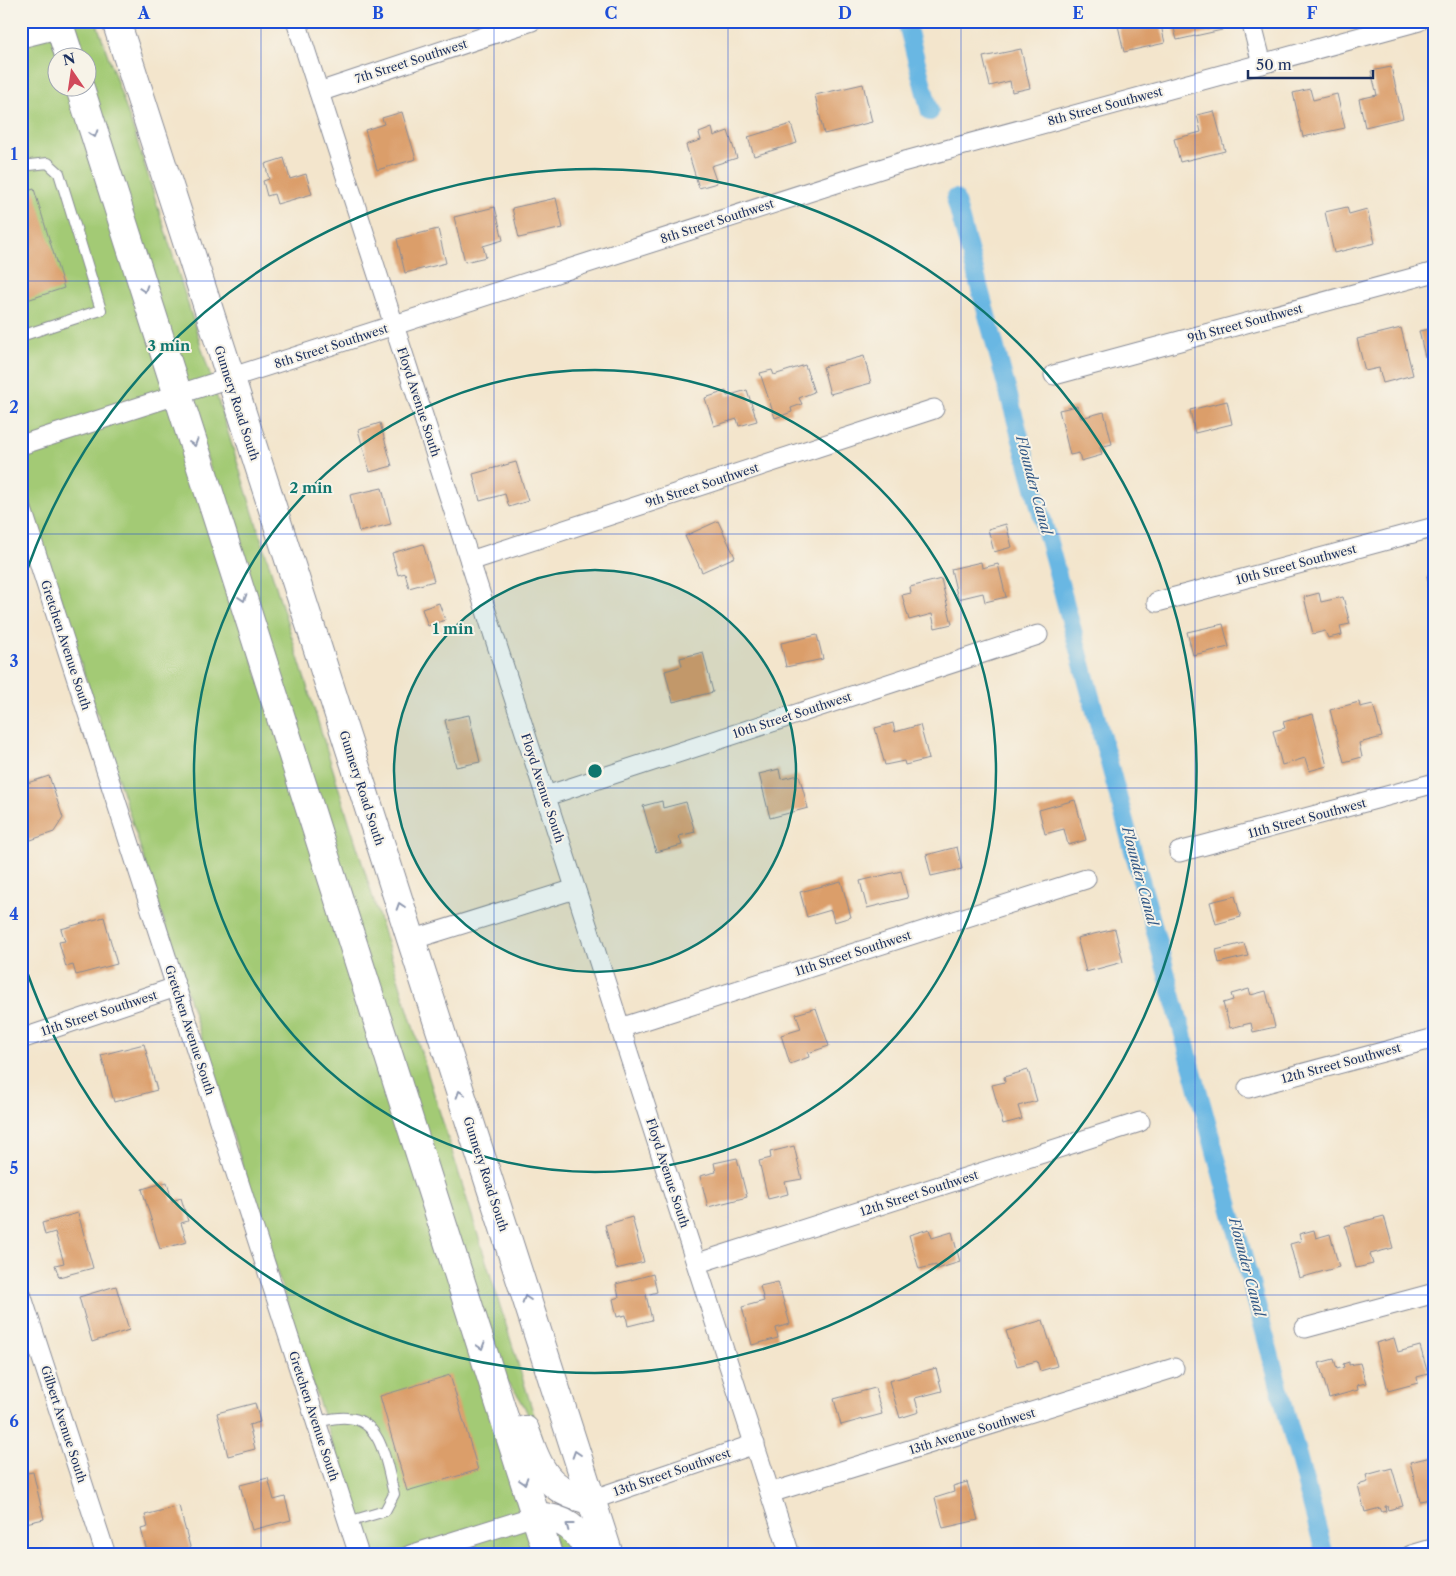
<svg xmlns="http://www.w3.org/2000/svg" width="1456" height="1576" viewBox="0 0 1456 1576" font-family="'Libre Caslon Text',serif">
<rect width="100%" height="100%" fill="#f7f3e8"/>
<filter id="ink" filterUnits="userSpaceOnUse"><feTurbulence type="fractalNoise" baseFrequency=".02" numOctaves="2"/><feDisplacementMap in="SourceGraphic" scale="10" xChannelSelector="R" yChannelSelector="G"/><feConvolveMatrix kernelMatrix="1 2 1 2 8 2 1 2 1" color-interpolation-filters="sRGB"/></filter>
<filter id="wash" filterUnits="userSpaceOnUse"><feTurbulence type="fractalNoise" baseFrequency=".0096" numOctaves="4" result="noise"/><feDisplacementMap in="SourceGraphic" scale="20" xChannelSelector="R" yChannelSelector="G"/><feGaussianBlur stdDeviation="1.12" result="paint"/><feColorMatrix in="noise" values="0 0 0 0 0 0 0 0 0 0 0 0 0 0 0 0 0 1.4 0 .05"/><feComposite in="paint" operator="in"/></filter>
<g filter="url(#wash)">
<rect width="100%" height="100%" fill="#f3e5cc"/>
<g fill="#a3ca75" stroke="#5f7c6a">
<path d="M21,21h28l9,37v30h12l469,1467h-171l-347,-1078z"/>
<path d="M67,21h29l40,116 413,1326c-19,-29 -18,-65 -49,-85l-412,-1294v-26l-9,-1z"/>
<path d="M552,1527l13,6 12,22h-20z"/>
</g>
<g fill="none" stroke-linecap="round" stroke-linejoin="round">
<g stroke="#69b7e3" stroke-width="18">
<path d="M906,21l24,91"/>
<path d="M955,198l370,1357"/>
</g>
</g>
<g id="blocks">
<g fill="#db9e6a">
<path d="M776,21h21v1l-20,5z"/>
<path d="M1117,21h43l5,22 -41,9z"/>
<path d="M1172,21h48l2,9 -45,10z"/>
<path d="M1021,49l9,39 -18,4 -2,-11 -20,5 -7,-29z"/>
<path d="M1391,67l12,51 -38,9 -6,-28 18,-4 -6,-24z"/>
<path d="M863,84l9,38 -48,12 -9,-39z"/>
<path d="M1310,89l3,11 24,-6 8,34 -42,9 -10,-44z"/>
<path d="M1214,111l11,40 -45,11 -6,-23 27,-7 -4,-17z"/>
<path d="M402,112l14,47 -39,11 -12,-40 19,-6 -2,-6z"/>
<path d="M791,124l6,19 -43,13 -6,-19z"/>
<path d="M712,128l2,8 14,-5 9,27 -26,8 6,17 -18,5 -13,-43 15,-5 -2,-7z"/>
<path d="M284,158l6,21 16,-5 6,20 -35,10 -3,-10 -7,2 -4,-15 6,-2 -4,-15z"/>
<path d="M34,189l30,99 -43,14v-109z"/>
<path d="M556,198l7,30 -44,10 -7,-30z"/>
<path d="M495,207l8,33 -20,6 3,11 -21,5 -11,-45z"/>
<path d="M1347,207l2,7 18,-5 8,34 -41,10 -9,-41z"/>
<path d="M438,229l8,34 -41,10 -8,-34z"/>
<path d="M1401,328l12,47 -30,8 -4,-15 -14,3 -8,-32z"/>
<path d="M1435,328v26l-10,3 -6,-26z"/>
<path d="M864,356l7,27 -41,11 -7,-27z"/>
<path d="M805,365l9,27 -15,6 3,6 -11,4 1,4 -17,6 -15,-45 12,-3 2,5z"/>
<path d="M747,390l10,31 -18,5 -2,-7 -23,7 -9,-28 21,-7 1,5z"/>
<path d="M1227,401l5,23 -37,9 -5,-23z"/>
<path d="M1077,406l4,12 23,-6 8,32 -12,3 2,8 -21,6 -2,-8 -9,2 -11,-45z"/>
<path d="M380,423l12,43 -22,6 -12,-42z"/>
<path d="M516,462l12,39 -19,6 -4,-13 -25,7 -7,-27z"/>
<path d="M382,488l9,36 -32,8 -9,-37z"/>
<path d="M718,521l17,36 -33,15 -17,-36z"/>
<path d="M1006,524l6,23 -18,5 -6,-23z"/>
<path d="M423,544l11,37 -25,7 -4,-15 -7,2 -6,-22z"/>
<path d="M981,562l1,6 16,-4 8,33 -21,5 -2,-9 -25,6 -7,-30z"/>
<path d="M1435,574v27h-1l-7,-25z"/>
<path d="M941,579l11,45 -17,4 -3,-14 -23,6 -7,-25 9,-2 -1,-6z"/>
<path d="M1319,593l2,9 22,-5 7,27 -10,2 2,9 -14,3 -3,-7 -12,3 -9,-37z"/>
<path d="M439,603l6,17 -17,6 -6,-17z"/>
<path d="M1223,624l6,23 -36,8 -6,-23z"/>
<path d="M817,635l6,24 -37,8 -5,-24z"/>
<path d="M703,652l10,40 -40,10 -8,-31 17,-5 -2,-8z"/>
<path d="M1359,702l1,5 13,-3 9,33 -23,6 3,14 -18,5 -14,-52z"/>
<path d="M1313,714l14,52 -18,5 -4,-13 -23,7 -9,-34 12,-3 -2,-6z"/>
<path d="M469,715l11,47 -24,5 -11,-47z"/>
<path d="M893,723l2,9 25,-7 9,34 -24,6 -1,-4 -19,4 -10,-37z"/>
<path d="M779,769l2,10 18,-4 9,33 -38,10 -11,-44z"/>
<path d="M49,776l14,42 -9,14 -29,10 -4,-11v-46z"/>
<path d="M1075,800l11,40 -18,5 -4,-16 -19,5 -6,-24z"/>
<path d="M662,801l1,7 23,-6 9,30 -16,4 3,9 -26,7 -13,-46z"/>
<path d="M957,847l5,22 -31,7 -5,-21z"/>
<path d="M901,871l7,27 -41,10 -7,-27z"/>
<path d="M841,881l10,36 -17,5 -3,-12 -24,7 -7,-25z"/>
<path d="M1235,896l6,21 -25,7 -6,-22z"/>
<path d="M104,917l13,47 -41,11 -3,-10 -7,2 -7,-25 6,-1 -4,-12z"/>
<path d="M1115,929l8,33 -37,10 -9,-34z"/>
<path d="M1244,943l4,13 -29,7 -3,-13z"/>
<path d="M1249,989l2,6 15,-4 9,36 -22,5 -2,-9 -21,5 -7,-25 10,-3 -2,-6z"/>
<path d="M816,1008l13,38 -21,7 1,4 -19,7 -9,-29 20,-6 -5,-15z"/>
<path d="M144,1044l13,46 -43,12 -13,-47z"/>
<path d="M1028,1070l9,31 -19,5 4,13 -19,5 -11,-39 13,-3 -1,-5z"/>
<path d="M794,1146l8,33 -17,3 3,12 -20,5 -9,-38 12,-3 -1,-6z"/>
<path d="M737,1158l10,39 -39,10 -8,-31 16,-4 -2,-9z"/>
<path d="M167,1182l5,19 9,-3 7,23 -7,2 6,19 -27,7 -18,-60z"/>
<path d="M78,1213l15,55 -34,9 -4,-12 9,-2 -9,-31 -10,3 -3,-12z"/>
<path d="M1384,1216l9,32 -23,6 3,10 -17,4 -11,-42z"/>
<path d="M632,1217l12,45 -28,7 -11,-44z"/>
<path d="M929,1229l3,9 20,-6 8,30 -23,7 -1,-4 -17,4 -10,-34z"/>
<path d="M1314,1230l2,8 14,-4 9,33 -40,11 -9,-34 11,-3 -2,-7z"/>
<path d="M653,1274l4,18 -11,3 6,25 -24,6 -2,-11 -9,2 -4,-18 6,-2 -3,-13z"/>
<path d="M778,1282l12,42 -14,4 2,10 -26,7 -10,-38 22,-6 -4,-15z"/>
<path d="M116,1286l13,44 -37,12 -13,-45z"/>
<path d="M1043,1320l14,46 -17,5 -3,-10 -20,5 -11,-35z"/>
<path d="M1394,1338l4,14 22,-6 8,28 -11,3 1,6 -30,8 -12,-48z"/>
<path d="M1334,1359l3,10 7,-2 -1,-3 6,-2v3l11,-2 6,20 -9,2 1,5 -29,8 -10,-35z"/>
<path d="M936,1368l6,23 -27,7 4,14 -19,6 -11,-37z"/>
<path d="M450,1375l28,95 -71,21 -27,-95z"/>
<path d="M875,1388l7,26 -41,11 -7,-26z"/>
<path d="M255,1403l5,19 -11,3 6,24 -27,7 -11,-43z"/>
<path d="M1435,1456v42l-15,3 -10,-39z"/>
<path d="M1392,1468l11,38 -15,4 -1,-4h-2l1,5 -4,1 -2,-4 -15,4 -7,-27 10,-3 -2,-7z"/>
<path d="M33,1472l11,47 -23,5v-50z"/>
<path d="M268,1478l6,22 11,-3 6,23 -39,10 -12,-45z"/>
<path d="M967,1482l11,38 -35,8 -8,-30 19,-6 -1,-6z"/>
<path d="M179,1506l13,48 -44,1 -7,-26 7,-2 -3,-12z"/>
<path d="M290,1551l1,4h-13v-1z"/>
</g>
</g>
</g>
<g filter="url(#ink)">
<use href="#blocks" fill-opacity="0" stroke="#878a95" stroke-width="1"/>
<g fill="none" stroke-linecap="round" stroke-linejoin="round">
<defs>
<g id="lane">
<path d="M21,166l27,-3 11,10 42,137 -80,26"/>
<path d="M316,1422c10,-2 21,-5 31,-4 36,1 40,50 47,76l-9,17 -37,11"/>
</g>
<g id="street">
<path d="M296,21l494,1534"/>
<path d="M1251,21l11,43"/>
<path d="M21,38l40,-10"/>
<path d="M319,92l213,-71"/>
<path d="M1054,375l381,-103"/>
<path d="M21,445l881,-283 517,-141"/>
<path d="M21,506l338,1049"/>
<path d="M470,561l464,-152"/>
<path d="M1157,602l278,-75"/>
<path d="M546,796l492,-161"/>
<path d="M1179,852l256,-69"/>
<path d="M411,940l164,-51"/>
<path d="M620,1028l466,-149"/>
<path d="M21,1039l155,-52"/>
<path d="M1248,1088l187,-50"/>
<path d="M698,1263l442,-141"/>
<path d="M21,1294l85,261"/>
<path d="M1305,1328l130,-35"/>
<path d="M770,1493l404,-125"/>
<path d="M591,1500l164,-56"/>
<path d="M410,1555l125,-39"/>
<path d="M1411,1555l24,-7"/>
</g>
<g id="secondary">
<path d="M58,21l12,37"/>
<path d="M116,21l493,1534"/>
<path d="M80,88l468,1467"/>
<path d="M525,1430c14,39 22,62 66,70"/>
<path d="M535,1516c30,2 43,12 55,39"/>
</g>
</defs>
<use href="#lane" stroke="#878a95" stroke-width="12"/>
<use href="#street" stroke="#878a95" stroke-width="21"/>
<use href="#secondary" stroke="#878a95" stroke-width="30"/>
<use href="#lane" stroke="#fff" stroke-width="10"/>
<use href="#street" stroke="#fff" stroke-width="19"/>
<use href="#secondary" stroke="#fff" stroke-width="28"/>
</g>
<defs><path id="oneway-chevron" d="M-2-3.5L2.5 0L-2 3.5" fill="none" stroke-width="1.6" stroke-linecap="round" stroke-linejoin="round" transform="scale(1.25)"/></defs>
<g stroke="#8d97ae">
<use href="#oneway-chevron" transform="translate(94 134) rotate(72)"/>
<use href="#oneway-chevron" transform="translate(144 289) rotate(72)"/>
<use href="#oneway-chevron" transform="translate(194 443) rotate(72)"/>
<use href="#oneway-chevron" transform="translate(243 598) rotate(72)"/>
<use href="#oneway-chevron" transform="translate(400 906) rotate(-108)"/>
<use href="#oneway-chevron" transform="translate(460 1094) rotate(-108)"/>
<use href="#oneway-chevron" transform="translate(526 1299) rotate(-108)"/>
<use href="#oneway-chevron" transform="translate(481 1346) rotate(72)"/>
<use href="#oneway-chevron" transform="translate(576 1454) rotate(-108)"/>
<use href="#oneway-chevron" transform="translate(524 1481) rotate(72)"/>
<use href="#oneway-chevron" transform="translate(569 1526) rotate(-143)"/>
</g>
</g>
<path fill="none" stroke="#1d4ed8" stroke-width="1" stroke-opacity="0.55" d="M261,21v1534M494,21v1534M728,21v1534M961,21v1534M1195,21v1534M21,281h1414M21,534h1414M21,788h1414M21,1042h1414M21,1295h1414"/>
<circle cx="595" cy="771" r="201" fill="#0f766e" fill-opacity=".12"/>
<g fill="none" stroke="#0f766e" stroke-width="2.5">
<circle cx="595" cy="771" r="201"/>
<circle cx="595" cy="771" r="401"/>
<path d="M22 585A602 602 0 1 1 22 957"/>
</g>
<g text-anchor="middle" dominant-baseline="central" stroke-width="4" stroke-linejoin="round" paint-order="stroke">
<g font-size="12" fill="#1b2f5e" stroke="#f7f3e8">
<text transform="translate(411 61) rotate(-18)">7th Street Southwest</text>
<text transform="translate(1105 106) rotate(-15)">8th Street Southwest</text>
<text transform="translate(717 221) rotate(-18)">8th Street Southwest</text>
<text transform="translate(1245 323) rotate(-15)">9th Street Southwest</text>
<text transform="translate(331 346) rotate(-18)">8th Street Southwest</text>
<text transform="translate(419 402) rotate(72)">Floyd Avenue South</text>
<text transform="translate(237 403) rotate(72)">Gunnery Road South</text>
<text transform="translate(702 485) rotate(-18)">9th Street Southwest</text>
<text transform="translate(1296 564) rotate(-15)">10th Street Southwest</text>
<text transform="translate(66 645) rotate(72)">Gretchen Avenue South</text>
<text transform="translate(792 715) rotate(-18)">10th Street Southwest</text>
<text transform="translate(362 788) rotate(72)">Gunnery Road South</text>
<text transform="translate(543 788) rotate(72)">Floyd Avenue South</text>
<text transform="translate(1307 818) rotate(-15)">11th Street Southwest</text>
<text transform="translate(853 953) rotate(-18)">11th Street Southwest</text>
<text transform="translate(99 1013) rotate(-18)">11th Street Southwest</text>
<text transform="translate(190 1030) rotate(72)">Gretchen Avenue South</text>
<text transform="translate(1341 1063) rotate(-15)">12th Street Southwest</text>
<text transform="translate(668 1173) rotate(72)">Floyd Avenue South</text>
<text transform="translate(486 1174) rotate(72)">Gunnery Road South</text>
<text transform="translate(919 1193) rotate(-18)">12th Street Southwest</text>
<text transform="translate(314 1416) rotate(72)">Gretchen Avenue South</text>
<text transform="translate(64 1424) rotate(72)">Gilbert Avenue South</text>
<text transform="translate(972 1431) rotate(-17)">13th Avenue Southwest</text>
<text transform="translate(672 1472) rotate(-19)">13th Street Southwest</text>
</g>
<g font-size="14" font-style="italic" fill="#325886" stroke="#f7f3e8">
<text transform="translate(1034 485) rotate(75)">Flounder Canal</text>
<text transform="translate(1140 876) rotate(75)">Flounder Canal</text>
<text transform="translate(1247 1267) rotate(75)">Flounder Canal</text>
</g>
</g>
<circle cx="595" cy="771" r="8" fill="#0f766e" stroke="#f7f3e8" stroke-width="2.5"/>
<g font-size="15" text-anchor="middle" font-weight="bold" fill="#0f766e" stroke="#f7f3e8" stroke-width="4" stroke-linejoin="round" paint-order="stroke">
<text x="169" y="351">3 min</text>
<text x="311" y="493">2 min</text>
<text x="453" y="634">1 min</text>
</g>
<rect width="1456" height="1576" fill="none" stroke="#f7f3e8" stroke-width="55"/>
<g transform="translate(72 72) rotate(347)"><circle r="24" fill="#f7f3e8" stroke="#9fa5b1"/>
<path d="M0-4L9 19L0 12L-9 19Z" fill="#d1495b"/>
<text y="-8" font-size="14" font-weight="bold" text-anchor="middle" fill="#1b2f5e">N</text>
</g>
<path d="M1248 70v8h125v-8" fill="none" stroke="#1b2f5e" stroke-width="2.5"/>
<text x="1256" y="70" font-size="15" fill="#1b2f5e" stroke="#f7f3e8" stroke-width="4" paint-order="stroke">50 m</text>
<rect x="28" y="28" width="1400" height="1520" fill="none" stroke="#1d4ed8" stroke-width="2"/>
<g font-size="16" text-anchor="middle" font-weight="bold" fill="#1d4ed8">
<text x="144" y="19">A</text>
<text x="378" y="19">B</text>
<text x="611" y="19">C</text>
<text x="845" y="19">D</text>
<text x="1078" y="19">E</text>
<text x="1312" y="19">F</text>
<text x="14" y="160">1</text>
<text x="14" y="413">2</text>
<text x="14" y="667">3</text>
<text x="14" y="920">4</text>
<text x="14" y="1174">5</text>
<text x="14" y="1427">6</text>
</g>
</svg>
